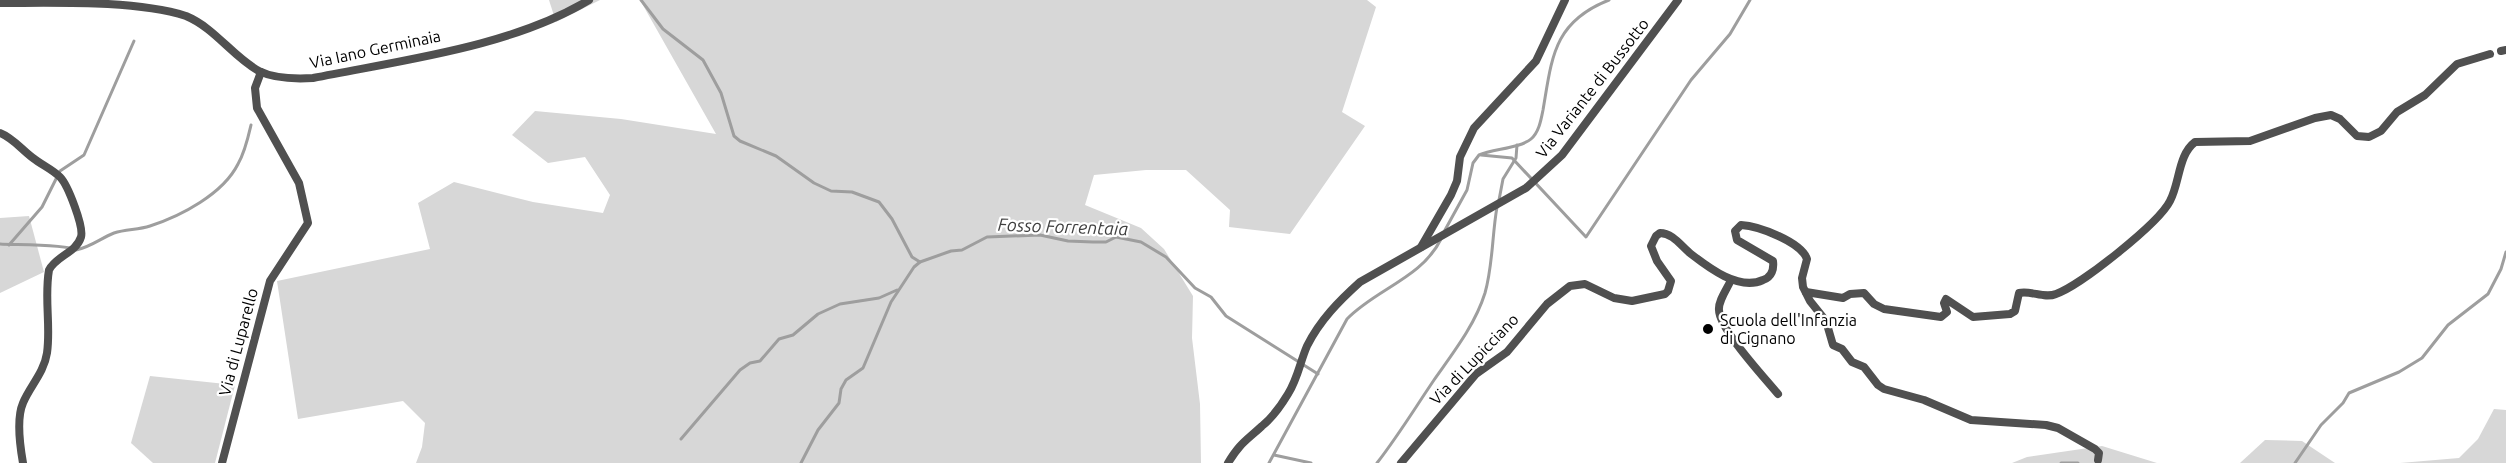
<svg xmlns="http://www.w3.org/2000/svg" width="2506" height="463" viewBox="0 0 2506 463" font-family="Ubuntu,sans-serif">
<rect width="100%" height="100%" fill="#fff"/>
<g fill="#d7d7d7">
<path d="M549,0h51l-44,22z"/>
<path d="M640,0h727l9,7 -34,105 23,14 -75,108 -61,-7 1,-17 -44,-40h-40l-52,5 -9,30 56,23 23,21 29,47 -1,42 8,66 1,59h-785l6,-16 3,-24 -22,-22 -105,18 -21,-138 153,-32 -12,-46 36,-21 79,20 70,11 7,-18 -25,-38 -37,6 -36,-28 23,-24 86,8 95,15z"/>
<path d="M29,216l15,56 -44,21v-75z"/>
<path d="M150,376l85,9 -20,78h-62l-22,-20z"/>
<path d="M2494,409l12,1v53h-106l59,-5 19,-19z"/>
<path d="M2265,440l37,1 33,22h-95z"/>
<path d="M2102,446l55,17h-145l15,-6z"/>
</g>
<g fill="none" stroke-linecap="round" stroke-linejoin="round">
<g stroke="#9e9e9e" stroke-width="3">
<path d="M641,0l22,29 40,31 18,33 13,43 6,5 36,15 38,27 17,8 21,1 27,10 13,17 20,38 8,5"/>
<path d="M1481,155l31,3 74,79 105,-157 39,-46 20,-34"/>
<path d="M1499,200l4,-21 13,-21 1,-13"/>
<path d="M1445,230l22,-40 6,-27 6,-8c14,-6 42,-7 52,-16 8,-7 10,-19 12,-29 9,-52 10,-88 66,-110"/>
<path d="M0,244c16,1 66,0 76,6 15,-3 25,-12 38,-17 12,-4 24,-3 36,-7 31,-10 73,-32 88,-62 7,-12 10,-26 13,-39"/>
<path d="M9,245l33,-38 18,-36 24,-16 50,-114"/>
<path d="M681,439l59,-69 10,-7 10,-2 19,-22 14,-4 25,-21 22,-10 39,-6 18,-8"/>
<path d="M1274,455l37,8"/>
<path d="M801,463l17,-33 21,-27 2,-14 5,-9 17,-12 28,-66 23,-35 6,-5 31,-11 11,-1 25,-13 53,-2 28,6 25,1h13l10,-5 25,5 25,15 29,31 16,9 15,19 92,58"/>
<path d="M1269,463l78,-144c29,-30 75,-41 94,-80"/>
<path d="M1377,463c21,-27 38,-55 57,-83 19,-27 41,-55 51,-87 8,-28 7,-58 12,-86"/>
<path d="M2061,463h17"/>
<path d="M2295,463l26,-38 22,-22 6,-10 50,-21 23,-14 26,-33 40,-31 13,-25 5,-17"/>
</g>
<g stroke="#505050" stroke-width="8">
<path d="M0,3c56,0 135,-3 186,13 29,12 47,41 73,55 16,8 37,8 54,7 89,-18 198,-31 276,-78"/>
<path d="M2501,51l5,-1"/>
<path d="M0,133c13,5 22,17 33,25 9,7 19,11 27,19 8,8 24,50 21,60 -5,16 -25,19 -32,33 -5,28 2,56 -2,83 -3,20 -17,33 -24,50 -7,16 -3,43 0,60"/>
<path d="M1421,247l30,-52 6,-14 3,-24 14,-29 62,-67 29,-61"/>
<path d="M1731,280c-4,9 -13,21 -12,30 0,19 46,68 59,84"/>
<path d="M1806,292l37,6 7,-4 14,-1 10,11 10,5 57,8 6,-5 -3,-9 2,-4 27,18 37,-3 5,-3 4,-18c12,-3 25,6 37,1 24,-8 103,-71 114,-93 10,-19 8,-46 25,-59l55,-1 65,-23 16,-3 9,4 17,17 12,1 12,-6 16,-19 28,-17 32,-31 33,-10"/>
<path d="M222,463l48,-182 38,-58 -9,-40 -42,-75 -2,-20 6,-16"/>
<path d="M1228,463c12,-20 18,-22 34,-37 10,-8 20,-22 26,-32 10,-16 12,-32 19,-48 13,-26 32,-45 53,-64l166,-94 36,-33 116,-155"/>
<path d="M1401,463l75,-89 31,-22 40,-48 23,-18 15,-2 29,14 18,3 33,-7 3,-3 3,-10 -14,-20 -6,-15 5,-10 4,-3c13,0 21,13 31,21 18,14 48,37 72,26 9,-3 11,-11 10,-19l-36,-21 -2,-9 6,-6c18,1 60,17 66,34l-5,19 1,9 7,14 16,20 7,24 9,4 10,13 12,5 14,18 6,4 40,11 47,20 75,5 12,3 37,21 4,4 -1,7"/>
</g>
</g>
<circle fill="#000" stroke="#fff" stroke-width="2" cx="1708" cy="329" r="6"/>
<g text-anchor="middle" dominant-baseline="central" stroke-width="4.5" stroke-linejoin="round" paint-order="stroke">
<g font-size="16" fill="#000" stroke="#fff">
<text transform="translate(375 49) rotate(-12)">Via Iano Germinaia</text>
<text transform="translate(1592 88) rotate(-52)">Via Variante di Bussotto</text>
<text transform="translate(238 342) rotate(-75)">Via di Luparello</text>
<text transform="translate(1474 359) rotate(-46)">Via di Lupicciano</text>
</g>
<g font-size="16" fill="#000" stroke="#fff" text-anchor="start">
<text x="1720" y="320">Scuola dell'Infanzia<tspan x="1720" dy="18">di Cignano</tspan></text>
</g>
<g font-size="18" font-style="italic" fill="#3f3f3f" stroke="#fff">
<text transform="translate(1063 226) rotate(2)">Fosso Forrentaia</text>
</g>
</g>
</svg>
